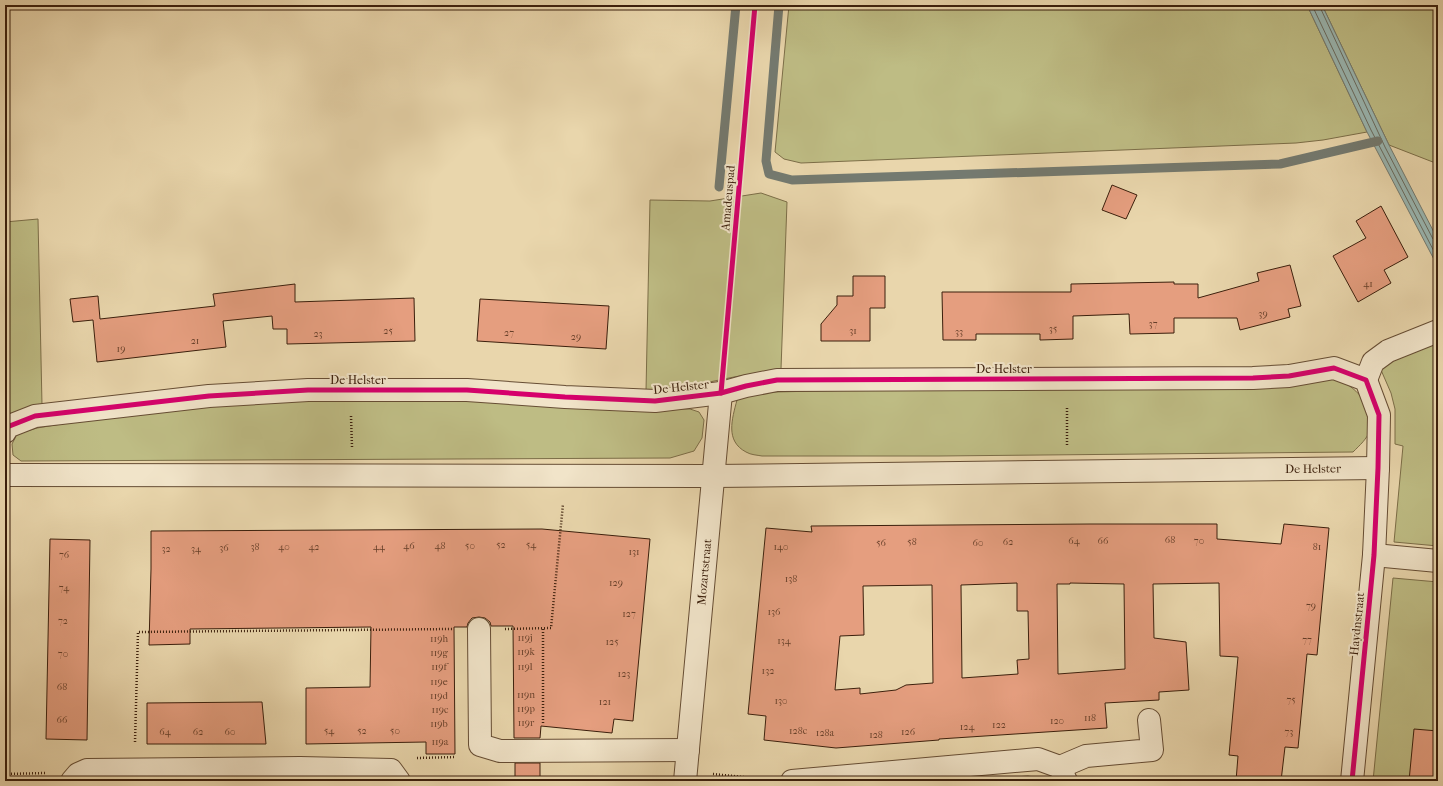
<svg xmlns="http://www.w3.org/2000/svg" width="1443" height="786" viewBox="0 0 1443 786" font-family="'IM FELL French Canon',serif">
<rect width="100%" height="100%" fill="#e9d6ac"/>
<filter id="stains"><feTurbulence type="fractalNoise" baseFrequency=".005" numOctaves="4"/><feColorMatrix values="0 0 0 0 .2 0 0 0 0 .09 0 0 0 0 .02 0 0 0 .5 -.17"/></filter>
<radialGradient id="worn" r=".72"><stop offset=".6" stop-color="#630" stop-opacity="0"/><stop offset="1" stop-color="#630" stop-opacity=".3"/></radialGradient>
<g fill="#bebc84" stroke="#7c6e48">
<path d="M789,5h518l60,127 -44,8 -27,3 -495,20 -17,-4 -9,-7z"/>
<path d="M1322,5h116v159l-49,-19z"/>
<path d="M761,193l26,9 -6,167 -47,8 -59,12 -29,2 4,-191 60,1z"/>
<path d="M38,219l4,186 -37,14v-197z"/>
<path d="M1438,340v206l-44,-4 9,-96 -8,-2v-35l-4,-16 -10,-23 2,-5z"/>
<path d="M1325,379c5,0 11,0 15,2 17,6 37,30 30,49 -3,9 -10,15 -17,22l-414,4h-177c-5,-1 -11,-1 -16,-4 -21,-11 -14,-33 -9,-52l16,-6 22,-2z"/>
<path d="M422,398l194,10 74,1 9,3 5,8 -2,18 -8,13 -24,7 -649,3 -8,-6 -1,-11 5,-10 20,-6 79,-13 170,-15z"/>
<path d="M1393,578l45,4v199h-65z"/>
<path d="M1028,776l11,2 4,3h-81z"/>
<path d="M360,778l8,3h-186z"/>
</g>
<path fill="#9ab7b2" stroke="#747a70" d="M1307,5h15l67,140 49,95v27l-71,-135z"/>
<g fill="none" stroke-linecap="round" stroke-linejoin="round">
<g stroke="#6a6b5f" stroke-width="1">
<path d="M1312,5l59,125 67,129"/>
<path d="M1319,5l66,142 48,92 5,2"/>
</g>
<g stroke="#747a70" stroke-width="9">
<path d="M779,5l-13,156 3,13 23,6 488,-16 98,-23"/>
<path d="M719,187l17,-182"/>
</g>
</g>
<g fill="#e59e7f" stroke="#3b1f0c" fill-rule="evenodd">
<path d="M1112,185l25,10 -11,24 -24,-9z"/>
<path d="M1381,206l27,51 -24,13 7,13 -33,19 -25,-46 33,-18 -10,-17z"/>
<path d="M1290,265l11,41 -13,3 2,8 -50,13 -3,-12h-63v15l-44,1 -1,-20 -56,2v23l-33,1v-6h-64v6h-33l-1,-48h129v-8l103,-2v2h24v14l61,-17 -2,-8z"/>
<path d="M853,276h32v32h-15v33h-49v-17l16,-19v-9h16z"/>
<path d="M295,284v18l119,-4 1,43 -128,3v-15h-14l-1,-13 -49,5 3,26 -129,15 -4,-42 -20,2 -3,-23 28,-3 2,23 115,-13 -2,-12z"/>
<path d="M480,299l129,7 -3,43 -129,-8z"/>
<path d="M1090,524h127v15l64,5 3,-20 45,4 -12,127 -10,-1 -9,94 -13,-1 -4,34h-45l2,-25 -9,-1 9,-98 -18,-1 -1,-73 -66,1 1,54 32,4 3,48 -30,2v8l-54,3 2,25 -168,11v1l-103,8 -72,-8 2,-24 -18,-2 18,-186 46,4 -1,-6zM1017,583v28h11l1,48 -12,1 1,14 -56,4 -1,-93zM1070,583l54,1 1,85 -67,5 -1,-90h13zM932,585l1,98 -27,2 -10,5 -36,4v-6l-25,2 5,-54 24,-1 -1,-49z"/>
<path d="M542,529l108,10 -17,182 -19,-2 -2,14 -71,-7 -1,12h-26l-1,-112h-22l-1,-4 -5,-4 -6,-1 -7,1 -4,5 -1,4h-13l1,127h-29v-12l-120,2v-56l64,-1 1,-60 -181,2v15l-41,1 2,-76v-38z"/>
<path d="M50,539l40,1 -3,200 -41,-1z"/>
<path d="M262,702l4,42h-119v-41z"/>
<path d="M1414,729l24,2v50h-29z"/>
<rect x="515" y="763" width="25" height="18"/>
</g>
<g fill="none" stroke-linecap="round" stroke-linejoin="round">
<defs>
<g id="minor">
<path d="M1366,380l7,-18 15,-11 50,-20"/>
<path d="M5,432l2,-5 28,-11 174,-20 99,-6h159l98,7 90,4 66,-8 25,-7 31,-6 476,-2 36,-2 45,-8 32,12 13,35 -1,53 -4,87 -22,226"/>
<path id="s1" d="M5,475l708,1 665,-8"/>
<path d="M1374,555l64,6"/>
<path d="M479,629l1,116 20,6 188,-1"/>
<path d="M1060,767l26,-11 66,-6 -3,-30"/>
<path d="M72,781l6,-7 9,-4 213,-2 91,2 8,11"/>
<path id="s2" d="M685,781l36,-388"/>
<path d="M792,781l246,-22 22,8 6,14"/>
</g>
</defs>
<use href="#minor" stroke="#664d34" stroke-width="24"/>
<g stroke="#3b1f0c" stroke-width="2.5" stroke-dasharray="1 2" stroke-linecap="butt">
<path d="M351,416l1,31"/>
<path d="M1067,445v-39"/>
<path d="M505,629l46,-1 12,-124"/>
<path d="M543,629v95"/>
<path d="M135,742l3,-110 314,-3"/>
<path d="M417,758l39,-1"/>
<path d="M5,774l41,-1"/>
<path d="M713,774l51,5"/>
</g>
<use href="#minor" stroke="#f1e4c9" stroke-width="22"/>
<defs>
<g id="cycleway">
<path d="M721,393l34,-388"/>
<path d="M5,432l2,-5 28,-11 174,-20 99,-6h159l98,7 90,4 66,-8 25,-7 31,-6 476,-2 36,-2 45,-8 32,12 13,35 -1,53 -4,87 -22,226"/>
</g>
</defs>
<use href="#cycleway" stroke="#f1e4c9" stroke-width="8"/>
<use href="#cycleway" stroke="#d6006c" stroke-width="5"/>
</g>
<g text-anchor="middle" dominant-baseline="central" stroke-width="4" stroke-linejoin="round" paint-order="stroke">
<g font-size="10" fill="#663f29">
<text x="1368" y="284">41</text>
<text x="1263" y="314">39</text>
<text x="1153" y="324">37</text>
<text x="1053" y="329">35</text>
<text x="388" y="331">25</text>
<text x="853" y="331">31</text>
<text x="959" y="332">33</text>
<text x="509" y="333">27</text>
<text x="318" y="334">23</text>
<text x="576" y="337">29</text>
<text x="195" y="341">21</text>
<text x="121" y="349">19</text>
<text x="1170" y="540">68</text>
<text x="1074" y="541">64</text>
<text x="1103" y="541">66</text>
<text x="1199" y="541">70</text>
<text x="912" y="542">58</text>
<text x="1008" y="542">62</text>
<text x="881" y="543">56</text>
<text x="978" y="543">60</text>
<text x="501" y="545">52</text>
<text x="531" y="545">54</text>
<text x="409" y="546">46</text>
<text x="440" y="546">48</text>
<text x="470" y="546">50</text>
<text x="255" y="547">38</text>
<text x="284" y="547">40</text>
<text x="314" y="547">42</text>
<text x="379" y="547">44</text>
<text x="781" y="547">140</text>
<text x="1317" y="547">81</text>
<text x="224" y="548">36</text>
<text x="166" y="549">32</text>
<text x="196" y="549">34</text>
<text x="634" y="552">131</text>
<text x="64" y="555">76</text>
<text x="791" y="579">138</text>
<text x="616" y="583">129</text>
<text x="64" y="588">74</text>
<text x="1311" y="606">79</text>
<text x="774" y="612">136</text>
<text x="629" y="614">127</text>
<text x="63" y="621">72</text>
<text x="525" y="638">119j</text>
<text x="439" y="639">119h</text>
<text x="1307" y="640">77</text>
<text x="784" y="641">134</text>
<text x="612" y="642">125</text>
<text x="526" y="652">119k</text>
<text x="439" y="653">119g</text>
<text x="63" y="654">70</text>
<text x="439" y="667">119f</text>
<text x="525" y="667">119l</text>
<text x="768" y="671">132</text>
<text x="624" y="674">123</text>
<text x="439" y="682">119e</text>
<text x="62" y="687">68</text>
<text x="526" y="695">119n</text>
<text x="439" y="696">119d</text>
<text x="1291" y="700">75</text>
<text x="781" y="701">130</text>
<text x="605" y="702">121</text>
<text x="526" y="709">119p</text>
<text x="440" y="710">119c</text>
<text x="1090" y="718">118</text>
<text x="62" y="720">66</text>
<text x="1057" y="721">120</text>
<text x="526" y="723">119r</text>
<text x="439" y="724">119b</text>
<text x="999" y="725">122</text>
<text x="967" y="727">124</text>
<text x="329" y="731">54</text>
<text x="362" y="731">52</text>
<text x="395" y="731">50</text>
<text x="798" y="731">128c</text>
<text x="165" y="732">64</text>
<text x="198" y="732">62</text>
<text x="230" y="732">60</text>
<text x="908" y="732">126</text>
<text x="1289" y="732">73</text>
<text x="825" y="733">128a</text>
<text x="876" y="735">128</text>
<text x="440" y="742">119a</text>
</g>
<g font-size="12" fill="#3b1f0c" stroke="#f1e4c9">
<text transform="translate(728 198) rotate(-85)">Amadeuspad</text>
<text x="1004" y="369">De Helster</text>
<text x="358" y="380">De Helster</text>
<text transform="translate(681 387) rotate(-6)">De Helster</text>
<text stroke="none"><textPath href="#s1" startOffset="1308">De Helster</textPath></text>
<text stroke="none"><textPath href="#s2" startOffset="210">Mozartstraat</textPath></text>
<text transform="translate(1357 624) rotate(-84)">Haydnstraat</text>
</g>
</g>
<rect width="1443" height="786" fill="none" stroke="#e9d6ac" stroke-width="20"/>
<rect x="6" y="6" width="1431" height="774" fill="none" stroke="#3b1f0c" stroke-width="2"/>
<rect x="10" y="10" width="1423" height="766" fill="none" stroke="#3b1f0c"/>
<rect width="100%" height="100%" filter="url(#stains)"/>
<rect width="100%" height="100%" fill="url(#worn)"/>
</svg>
